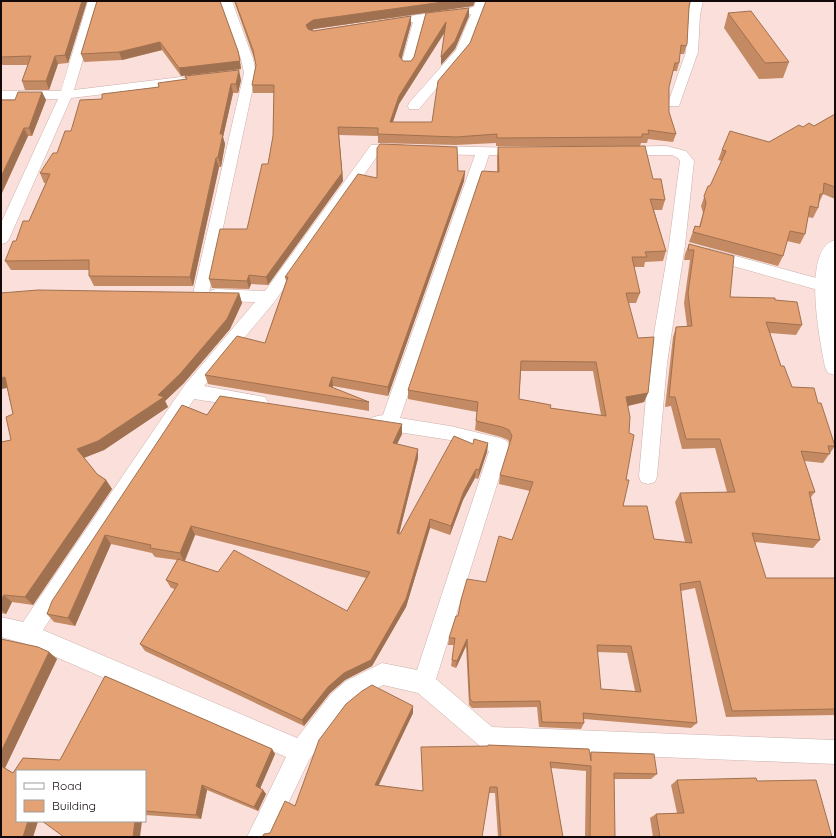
<svg xmlns="http://www.w3.org/2000/svg" width="836" height="838" viewBox="0 0 836 838" font-family="Quicksand,sans-serif">
<rect width="100%" height="100%" fill="#fbdfdb"/>
<g fill="none" stroke-linecap="round" stroke-linejoin="round">
<defs>
<g id="minor">
<path d="M88,1h12l-26,89 107,-13 4,1 2,3 -2,3 -4,1 -110,13 -62,141 -3,4 -5,1v-21l57,-124h-57v-8h60z"/>
<path d="M220,1h12l21,58 3,14 -47,220 1,-2 6,-2 49,2 106,-146h31l5,1 2,3 -2,3h-27l-105,149 -71,85 61,11 3,5 -3,5 -6,2 -65,-10 -151,231 254,108 34,-44 15,-13 36,-18 35,7 72,-219 -39,-11 -71,-11 -6,-2 -3,-5 3,-5 10,-2 92,-260 -43,-1 -5,-1 -2,-3 2,-3 5,-1 90,2 5,1 2,3 -2,3h-38l-89,263 50,8 50,12 7,3 2,5 -73,233 56,48 343,13v24l-347,-14 -8,-4 -62,-53 -35,-8 -21,12 -15,13 -38,50 -37,77h-25l39,-80 -260,-113 -25,-7v-20l22,5 161,-236 71,-84 -39,-1 -6,-2 -2,-4 -1,3 -6,2 -6,-2 -2,-4 51,-221 -3,-14z"/>
<path d="M476,1h12l-20,50 -49,58h-10l-1,-3 1,-3 47,-53 15,-36 -46,7 -12,44 -2,3h-8l-2,-3 12,-43 -25,3 -4,-1 -2,-2 2,-2 4,-1 86,-12z"/>
<path d="M691,1h12l-3,14 -2,37 -18,51 -1,3h-10l-1,-3 18,-51 2,-37z"/>
<path d="M666,146l20,5 8,10 -9,84 -18,118 -10,113 -2,6 -7,2 -7,-2 -2,-6 10,-113 20,-118 11,-84 -2,-3 -6,-3h-50l-5,-1 -2,-3 2,-3 5,-1z"/>
<path d="M710,249l121,33 2,4 -2,4 -6,2 -120,-34 -3,-4 3,-4z"/>
</g>
<path id="tertiary" d="M835,240v135l-7,-2 -3,-6c-5,-26 -24,-118 10,-127z"/>
</defs>
<use href="#minor" stroke="#cab0ab" stroke-width="1"/>
<use href="#tertiary" stroke="#cab0ab" stroke-width="1"/>
<use href="#minor" fill="#fff" fill-rule="evenodd"/>
<use href="#tertiary" fill="#fff" fill-rule="evenodd"/>
</g>
<g fill="#c48a63" fill-rule="evenodd">
<path d="M1,1h86l-19,62 -10,1 -9,26h-24l-3,-9 6,-16h-27z"/>
<path d="M97,1l141,50 3,18 -60,7 -19,-26 -40,10 -38,2 -3,-8z"/>
<path d="M234,1h241l-2,5 -159,23 -3,1 2,1 98,-15v8l-10,35 2,2h8l3,-4 12,-44 43,3 -14,33 -14,16v-8l4,-25 -46,72 -6,18h39l257,-115 -2,37 -3,10h-4l-1,9 -2,8h-4l-4,16v25l7,22 -3,8 -25,-3 -1,4h-6l-1,3h-144v-3l-41,2 -77,-2v-7l-39,-1 4,46 -75,104 -17,-1 -2,5 -37,-1 -3,-9 38,-50 21,-65 5,-28 1,-43h-21l-1,-8 4,-20 -2,-7z"/>
<path d="M728,13l61,49 -6,16 -24,1 -35,-51z"/>
<path d="M185,76l56,4 -3,13h-5l-10,44 2,7 -4,23h-2l-26,119h-99l-5,-10v-6h-78l-6,-9 11,-20 13,-20 17,-38h-2l-4,-10 17,-20 14,-22 31,-32 57,-12 27,-8z"/>
<path d="M42,92l4,8 -14,36h-4l-27,59v-95h14z"/>
<path d="M835,114v85l-12,-5 -4,9 -1,5 -5,10 -5,-1 -3,17 -5,10 -13,-3 -4,15 -5,10 -89,-24 6,-16 4,1 4,-14 -2,-7 7,-20h2l12,-25 -4,-1 4,-10 47,-8 34,-15 11,-1z"/>
<path d="M498,147l155,32 12,21 -3,10h-8l12,41 -3,10 -18,1 -1,5h-10l6,26 -4,10h-8l20,90 -4,9 -16,4 -2,74 -3,26 31,33 31,3 -10,-40 5,-9 47,-1 -12,-44 -33,1 -11,-43 -6,1 8,-70 3,-10 11,-1 -3,-23 6,-43h-6l1,-6 4,-10 41,53 45,3 27,25 -6,10 -26,-2 11,33 11,21 26,16 17,43 -12,17 -19,-2 11,31 -4,5 9,43 -7,8 -58,-6 11,36h69v137l-109,2 -31,-129 -14,3 16,132 -6,5 -107,-9v4l-3,6 -42,-2 -2,-20 -65,1 -3,-3 -3,-59 -10,22 -5,-2 3,-21h-6l1,-7 9,-22 28,-34 26,-42 18,-49 -31,-7 1,-9 10,-31 -2,-4 -7,-3 -26,-7 2,-18 -69,-13v-9l89,-218v-15zM521,371h72l8,44 -51,-7 -31,-9zM597,652l30,1 8,38 -34,-2z"/>
<path d="M458,171h7l-1,10 -76,215 -55,-10 -1,2 37,14v9l-161,-27 -3,-9 60,-32 21,-62 -1,-4 92,-99z"/>
<path d="M1,293h238l3,10 -12,26 -46,54 -19,18 3,6 -64,43 -20,8 13,16 9,6 6,9 -79,116 -21,-3 -6,12 -5,-1v-171l10,-2 2,-26 -6,-26 -6,1z"/>
<path d="M182,405l25,10 195,9v10l-5,10 21,14 -19,76h1l73,-90 15,-1 -1,9 -9,27 -3,-1 -12,22 -13,35 -20,-7 -24,79 -34,59 -27,14 -15,13 -26,33 -159,-75 -5,-7 35,-55 -4,-1 -5,-8 11,-20 -22,-3 -3,-4 -41,-9 -36,82 -21,-4 -7,-8zM195,535l171,43 -19,33 -129,-39 -33,-11z"/>
<path d="M1,639l37,8 11,5 8,7 -52,109 8,5 10,-15 37,2 45,-84 167,73 3,5 -15,34 3,2 3,4 -8,17 -51,-21 -6,29 -56,-4v-44h-128v50h21l-5,16h-32z"/>
<path d="M413,713l-34,72 43,6 66,-45v-1l102,9 1,-2 66,22 -6,5h-37l1,58h-30l1,-66 -35,-3 12,69h-65l-3,-44h-6l-219,40 25,-27z"/>
<path d="M677,780l80,1 75,56h-179l-3,-19 6,-4 21,-1 -6,-28z"/>
</g>
<g fill="#a07150">
<path d="M82,1h5l-19,62 -3,-8z"/>
<path d="M450,1h25l-2,5 -159,23 -7,4 -1,-8 7,-5z"/>
<path d="M469,8v8l-14,33 -14,16v-8z"/>
<path d="M411,16v8l-11,41 -1,-9z"/>
<path d="M446,22v8l-47,74 -9,26v-8l9,-26z"/>
<path d="M160,42l2,8 -40,10 -3,-8z"/>
<path d="M55,56l3,8 -9,26 -3,-9z"/>
<path d="M240,61l1,8 -60,7 -2,-8z"/>
<path d="M239,70l2,10 -3,13 -2,-9z"/>
<path d="M231,84l2,9 -10,44 2,7 -4,23 -3,-10 2,-23z"/>
<path d="M42,92l4,8 -14,36 -3,-8z"/>
<path d="M338,127l5,54 -75,104 -2,-8z"/>
<path d="M24,128l4,8 -27,59v-18z"/>
<path d="M216,158l3,9 -26,119 -3,-9z"/>
<path d="M465,171l-1,10 -76,215v-9z"/>
<path d="M249,275l2,9 -2,5 -2,-8z"/>
<path d="M239,293l3,10 -12,26 -46,54 -19,18 3,6 -64,43 -21,8 -6,-9 81,-54z"/>
<path d="M5,377l6,10 -10,2v-11z"/>
<path d="M332,377l1,9 -3,9 -1,-9z"/>
<path d="M648,393l-4,9 -21,5 3,-10z"/>
<path d="M402,424v10l-9,18v-9z"/>
<path d="M488,443l-1,9 -9,27 1,-9z"/>
<path d="M418,449v9l-21,84v-9z"/>
<path d="M476,469l-1,9 -12,22 -13,35 1,-9 13,-35z"/>
<path d="M106,480l6,9 -79,116 -8,-8z"/>
<path d="M430,519v9l-24,79 -34,59 -27,14 -15,13 -26,33 -2,-6z"/>
<path d="M191,526l4,9 -11,27 -4,-9z"/>
<path d="M105,535l6,9 -36,82 -7,-8z"/>
<path d="M4,595l8,7 -6,12 -5,-5v-9z"/>
<path d="M467,639l-1,7 -10,22 1,-7z"/>
<path d="M49,652l8,7 -52,109 -4,-2v-14z"/>
<path d="M413,706v7l-37,77 -1,-5z"/>
<path d="M272,749l3,5 -16,37 -3,-5z"/>
<path d="M202,785l5,5 -6,29 -5,-4z"/>
<path d="M263,790l3,4 -8,17 -4,-4z"/>
<path d="M28,821h10l-5,16h-10z"/>
<path d="M135,821h7l-2,16h-7z"/>
</g>
<g fill="#e4a173" stroke="#a07150" fill-rule="evenodd">
<path d="M1,1h81l-17,54 -10,1 -9,25h-24l9,-25 -30,1z"/>
<path d="M97,1h123l18,50 2,10 -61,7 -19,-26 -41,10 -38,2z"/>
<path d="M235,1h215l-137,19 -7,5 2,4 5,2 98,-15 -12,40 4,5h8l3,-4 12,-44 43,-5 -14,33 -14,16 5,-35 -47,74 -9,26h42l6,-41 32,-38 16,-42h204l-1,6 -2,37 -1,2 -5,-1 -2,18h-4l-6,24v25l7,22 -28,-4 1,4h-7v3l-145,1v-4l-41,3 -78,-3v-6l-40,-1 4,46 -76,104 -17,-2 -2,6 -38,-2 11,-50h27l15,-65h6l5,-28 1,-51h-22l4,-20 -3,-15z"/>
<path d="M751,11l38,51 -24,1 -37,-50z"/>
<path d="M239,70l-3,14h-5l-11,50h3l-5,23 -2,1 -26,119 -101,-1v-16l-84,1 8,-20h3l7,-20h6l21,-47 -10,-1 13,-20h4l8,-22h6l9,-31 22,-1v-5l57,-7 -1,-4 29,-4 -2,-3z"/>
<path d="M18,92h24l-13,36h-5l-23,49v-77h14z"/>
<path d="M835,114v73l-11,-4 -1,11h-3l-2,14 -8,-2 -5,28 -15,-3 -7,25 -90,-24 2,-6 5,1 6,-24 -2,-7 4,-10h2l16,-35 -4,-1 8,-19 39,11 30,-17 4,2 6,-4 5,3z"/>
<path d="M380,144l77,3 1,24h7l-77,216 -56,-10 -3,9 40,16 -164,-27 32,-39 28,7 23,-66h-3l73,-103 19,4v-30z"/>
<path d="M645,146l8,33h8l4,21 -15,-1 16,52 -21,1 2,5h-15l8,36h-14l12,45 16,-1 -6,56 -22,4 4,20 -1,16 5,2 -8,45h3l-6,26h24l7,33 38,4 -12,-50 55,-1 -15,-53h-34l-11,-42h-6l7,-70 16,-1 -4,-33 6,-43h-6l1,-6 45,12 -4,41 45,1v2l22,2 5,23 -36,-3 15,44h3l8,21 22,1 4,15h3l14,43h-7l2,8 -29,-3 14,41h-6l11,48 -68,-7 14,45h69v131l-103,2 -32,-130 -20,3 17,139 -114,-10 1,10 -42,-1 -2,-21 -67,1 -3,-3 -3,-60 -10,22 -5,-1 3,-22h-6l7,-22h2l3,-16 6,-21 19,3 13,-46 13,4 21,-58 -33,-7 12,-39 -3,-6 -7,-3 -26,-6 2,-19 -70,-12 74,-219 17,1 -1,-25zM521,361l75,1 10,54 -56,-8 1,-3 -32,-6zM597,645l34,1 10,46 -40,-3z"/>
<path d="M38,290l201,3 -12,26 -47,55 -22,21 6,2 -66,44 -21,8 20,25 9,6 -81,117 -21,-2 -3,5v-158l10,-2 -5,-23 7,-3 -8,-37 -4,1v-85z"/>
<path d="M220,396l182,28 -9,19 25,6 -21,84 3,1 54,-98 19,8 1,-5 14,4 -9,27 -3,-1 -12,22 -13,35 -21,-7 -24,80 -35,61 -27,13 -16,14 -26,33 -162,-76 38,-60 -12,-4 12,-21 40,13 16,-22 113,61 23,-39 -179,-46 -11,27 -30,-5 1,-3 -46,-10 -37,83 -21,-4 5,-13 130,-196 25,10z"/>
<path d="M1,639l37,8 11,5 -48,100z"/>
<path d="M105,676l167,73 -16,37 7,4 -9,17 -52,-22 -6,30 -51,-4v-40h-128v50h11l-5,16h-22v-71l12,7 10,-15 37,2z"/>
<path d="M372,685l41,21 -38,79 48,6 -2,-44 67,-1v-1l101,4 2,12v-9l63,2 3,20 -43,-1 1,64h-25l1,-71 -41,-4 13,75h-62l-4,-50h-7l-8,50h-220l2,-3 6,-1 15,-32 10,5 24,-66 27,-36 16,-13z"/>
<path d="M756,778l1,3 59,-1 16,57h-172l-4,-23 28,-1 -7,-33z"/>
<path d="M42,821h93l-2,16h-69z"/>
</g>
<rect width="836" height="838" fill="none" stroke="#120908" stroke-width="4"/>
<rect x="16" y="770" width="130" height="52" fill="#ffffff" stroke="#a09d9c"/>
<rect x="24" y="783" width="20" height="6" fill="#ffffff" stroke="#a09d9c"/>
<text x="52" y="790" font-size="12" fill="#120908">Road</text>
<rect x="24" y="800" width="20" height="12" fill="#e4a173" stroke="#a09d9c"/>
<text x="52" y="810" font-size="12" fill="#120908">Building</text>
</svg>
